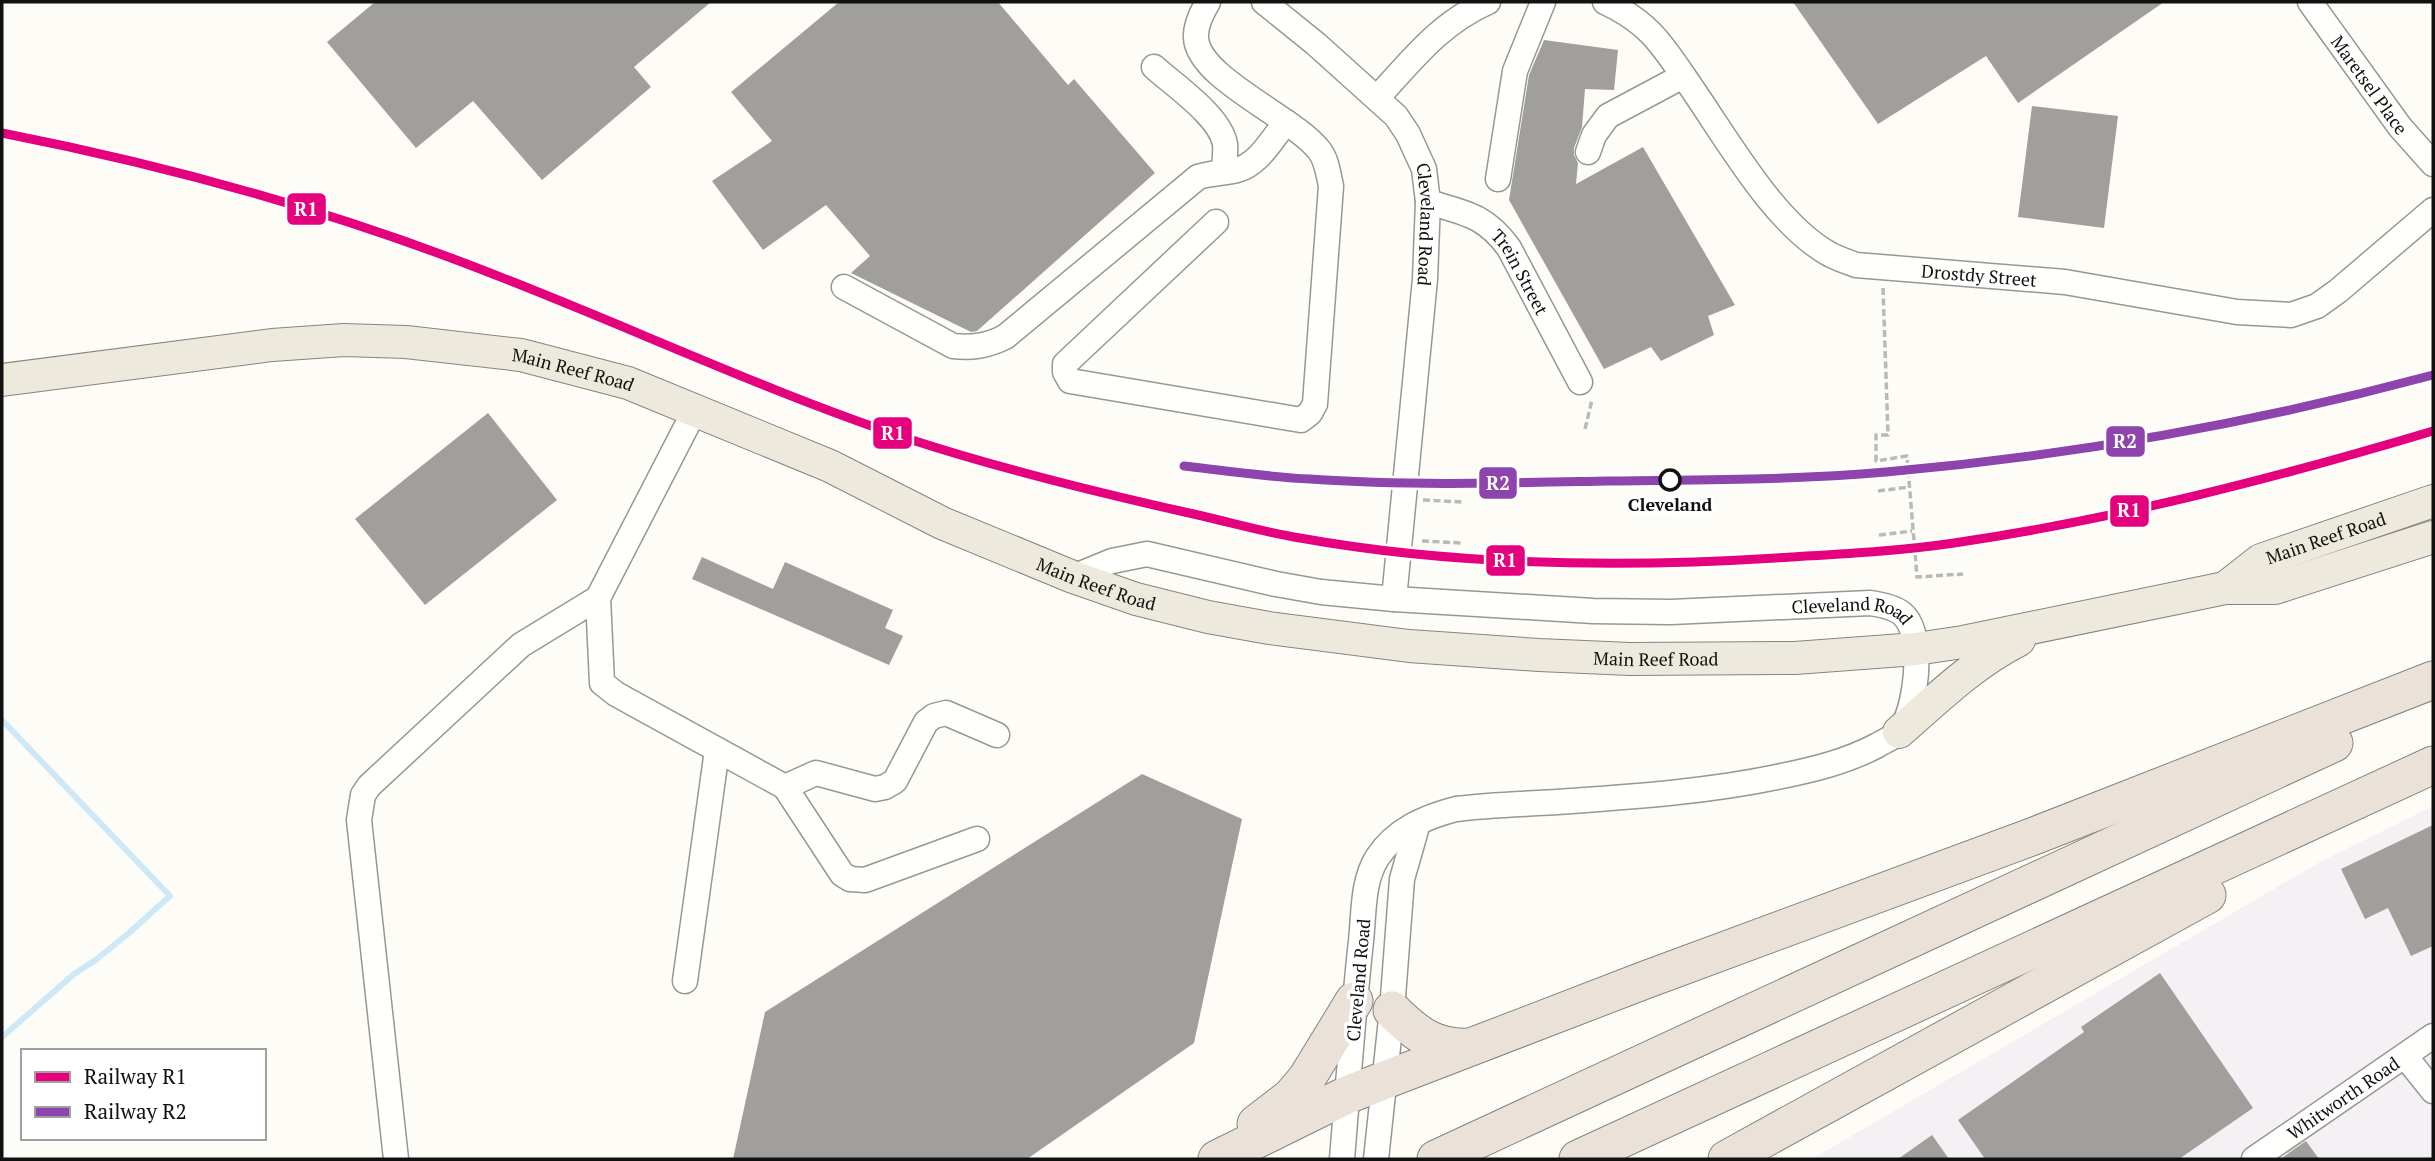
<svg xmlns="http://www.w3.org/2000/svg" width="2435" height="1161" viewBox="0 0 2435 1161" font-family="'PT Serif',serif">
<rect width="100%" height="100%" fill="#fdfcf7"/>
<path fill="#f5f0f3" d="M2433,806v353h-621l508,-297z"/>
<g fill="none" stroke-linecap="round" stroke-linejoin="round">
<path stroke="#cde8f7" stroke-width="6" d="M2,720l168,176 -40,36 -33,27 -23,15 -72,63"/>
</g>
<g fill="#a19f9c">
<path d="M375,2h336l-77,65 17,20 -109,93 -69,-79 -57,47 -89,-106z"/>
<path d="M839,2h159l70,83 6,-6 81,94 -178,158 -6,1 -120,-59 19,-17 -44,-51 -63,45 -51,-69 60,-40 -41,-49z"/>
<path d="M1793,2h371l-146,101 -32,-47 -108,68z"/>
<path d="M1544,40l74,10 -4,40 -29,-1 -3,38 -8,21v7l4,8 -2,21 67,-37 92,158 -27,11 6,19 -53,26 -10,-14 -47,22 -95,-169 20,-125z"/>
<path d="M2032,106l86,10 -14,112 -86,-11z"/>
<path d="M488,413l69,87 -132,105 -70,-86z"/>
<path d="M702,557l71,32 12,-27 108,48 -8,18 18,8 -14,29 -197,-86z"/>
<path d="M1142,774l100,45 -48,224 -167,116h-294l32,-147z"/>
<path d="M2433,825v121l-22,10 -23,-48 -23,11 -24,-50z"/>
<path d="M2160,973l93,135 -74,51h-194l-27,-39 126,-88 -3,-5z"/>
<path d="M1932,1135l17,24h-51z"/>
<path d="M2306,1141l13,18h-38l9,-7z"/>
</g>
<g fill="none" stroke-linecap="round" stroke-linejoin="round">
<defs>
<g id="minor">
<path d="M1208,2c-6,10 -13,23 -12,36 2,40 97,79 123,112 8,10 9,23 12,36l-16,218 -5,9 -9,7 -231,-39 -5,-9v-8l151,-142"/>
<path id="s1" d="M1264,2l52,42 80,72 12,18 16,35 4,33 -3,77 -31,320"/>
<path id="s2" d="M1605,2c46,21 59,46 86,85 36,52 84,138 140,168 8,4 17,7 25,10l209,17 172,30 54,3 26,-9 21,-15 95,-81"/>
<path id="s3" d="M2310,2l90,125 33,37"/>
<path d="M1154,67c21,19 66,49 71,77 1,9 -1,19 -1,28"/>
<path d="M1378,97c34,-37 62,-74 110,-95"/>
<path d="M1588,152l6,-17 14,-19 75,-40"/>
<path d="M1498,179l17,-108 28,-69"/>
<path id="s4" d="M1428,202c37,11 57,13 81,46l71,134"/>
<path d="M844,287l109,59c19,2 34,0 52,-9l193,-160c13,-4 26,-4 39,-7 22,-6 35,-31 49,-48"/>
<path d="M695,410l-97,188 4,85 14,11 169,93 31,-14 59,16 10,-2 10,-6 31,-59 8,-6 12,-3 51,22"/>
<path id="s5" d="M1073,577l39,-16 35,-7 129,30 45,8 73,7 199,12 78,1 199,-9c28,4 41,10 45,40 4,24 -1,68 -15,88 -5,6 -16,10 -22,14 -32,17 -66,25 -101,32 -67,14 -136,19 -205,24 -39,3 -77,3 -116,8 -31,8 -61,21 -79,49 -15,24 -13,57 -16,83 -8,73 -13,146 -19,218"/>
<path d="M785,787l57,87 8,5 15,1 112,-41"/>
<path d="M685,981l32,-231"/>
<path d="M2405,1056l28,35"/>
<path d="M396,1159l-37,-339 4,-25 6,-9 152,-141 77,-47"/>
<path d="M1376,1159l16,-149 10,-131 16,-56"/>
<path id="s6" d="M2254,1159l179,-123"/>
</g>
<g id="major">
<path id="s7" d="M2,380l270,-35 72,-5 62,2 115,13 107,28 202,83 112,57 131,54 63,22 72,18 61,11 140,18 130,9 91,4 165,-1 121,-9 47,-7 262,-54h50l158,-51"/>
<path id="s8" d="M2225,588l36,-28 172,-59"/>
<path d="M1899,732c39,-34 73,-68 120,-92"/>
</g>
<g id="highway">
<path d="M1392,1010c24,24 43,39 78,37"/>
<path d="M1256,1124l35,-27 16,-19 47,-77"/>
<path d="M1217,1159l130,-64 38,-15 260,-100 389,-144 399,-156"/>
<path d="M1436,1159l898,-416"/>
<path d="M1578,1159l855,-394"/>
<path d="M1727,1159l480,-264"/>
</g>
</defs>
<use href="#minor" stroke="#979795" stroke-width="27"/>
<use href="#major" stroke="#858482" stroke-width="34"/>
<use href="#highway" stroke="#858482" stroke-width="39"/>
<g stroke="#b9b9b8" stroke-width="3.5" stroke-dasharray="7 3.5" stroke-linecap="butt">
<path d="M1883,288l5,147h-12v26l31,-5 10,121 46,-3"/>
<path d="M1585,429l7,-29"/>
<path d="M1878,491l31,-4"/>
<path d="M1423,500l40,2"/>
<path d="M1879,535l33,-4"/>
<path d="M1422,541l40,2"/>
</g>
<use href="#minor" stroke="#fffffe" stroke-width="24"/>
<use href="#major" stroke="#ede9dc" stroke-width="32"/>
<use href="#highway" stroke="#eae1d8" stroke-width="37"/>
<defs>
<path id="rail-1" d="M2,133c153,30 302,70 449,125 154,57 302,129 458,181 92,30 186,53 280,74 37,8 74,19 111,25 161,29 328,30 491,19 54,-3 109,-6 163,-14 163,-24 322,-65 479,-112"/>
<path id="rail-2" d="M1184,466c42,5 84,11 126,13 99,7 198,4 297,2 93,-1 186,-1 279,-9 184,-16 368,-49 547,-97"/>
</defs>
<use href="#rail-1" stroke="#fff" stroke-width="14"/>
<use href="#rail-2" stroke="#fff" stroke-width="14"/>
<use href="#rail-1" stroke="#e5007d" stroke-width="9"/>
<use href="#rail-2" stroke="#8e44ad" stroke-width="9"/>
</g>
<circle fill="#fff" stroke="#111" stroke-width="3.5" cx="1670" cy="480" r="10"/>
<g text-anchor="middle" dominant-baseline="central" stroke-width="7" stroke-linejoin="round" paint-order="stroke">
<g font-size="18" fill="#111" stroke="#fff">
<text stroke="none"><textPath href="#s3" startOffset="102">Maretsel Place</textPath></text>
<text stroke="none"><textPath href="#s1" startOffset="290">Cleveland Road</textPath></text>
<text stroke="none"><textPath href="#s4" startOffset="122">Trein Street</textPath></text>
<text stroke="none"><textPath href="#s2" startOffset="494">Drostdy Street</textPath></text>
<text stroke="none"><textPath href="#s7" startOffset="576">Main Reef Road</textPath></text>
<text stroke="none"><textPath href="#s8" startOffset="114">Main Reef Road</textPath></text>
<text stroke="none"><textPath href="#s7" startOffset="1143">Main Reef Road</textPath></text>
<text stroke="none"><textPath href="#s5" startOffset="789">Cleveland Road</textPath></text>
<text stroke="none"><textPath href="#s7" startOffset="1710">Main Reef Road</textPath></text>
<text transform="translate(1358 980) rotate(-85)">Cleveland Road</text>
<text stroke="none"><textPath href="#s6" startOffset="108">Whitworth Road</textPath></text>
</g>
<g font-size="18" font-weight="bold" fill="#111" stroke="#fff">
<text x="1670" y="504">Cleveland</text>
</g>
</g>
<g stroke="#fff" stroke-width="2.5">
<rect x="286" y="192" width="41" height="34" rx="7" fill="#e5007d"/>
<rect x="872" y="416" width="41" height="34" rx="7" fill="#e5007d"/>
<rect x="2105" y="425" width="41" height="33" rx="7" fill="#8e44ad"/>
<rect x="1478" y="466" width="40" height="34" rx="7" fill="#8e44ad"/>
<rect x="2109" y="494" width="41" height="34" rx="7" fill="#e5007d"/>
<rect x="1485" y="544" width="41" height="33" rx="7" fill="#e5007d"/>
</g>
<g font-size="19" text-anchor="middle" font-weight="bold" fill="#fff">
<text x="306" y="216">R1</text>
<text x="893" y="440">R1</text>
<text x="2125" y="448">R2</text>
<text x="1498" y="490">R2</text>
<text x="2129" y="517">R1</text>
<text x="1505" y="567">R1</text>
</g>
<rect width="2435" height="1161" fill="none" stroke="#111111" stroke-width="7"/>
<rect x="21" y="1049" width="245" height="91" fill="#ffffff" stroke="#a0a0a0" stroke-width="2"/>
<rect x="35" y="1072" width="35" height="10" fill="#e5007d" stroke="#a0a0a0" stroke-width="2"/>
<text x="84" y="1084" font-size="21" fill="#111111">Railway R1</text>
<rect x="35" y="1107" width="35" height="10" fill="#8e44ad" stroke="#a0a0a0" stroke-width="2"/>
<text x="84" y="1119" font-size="21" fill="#111111">Railway R2</text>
</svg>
